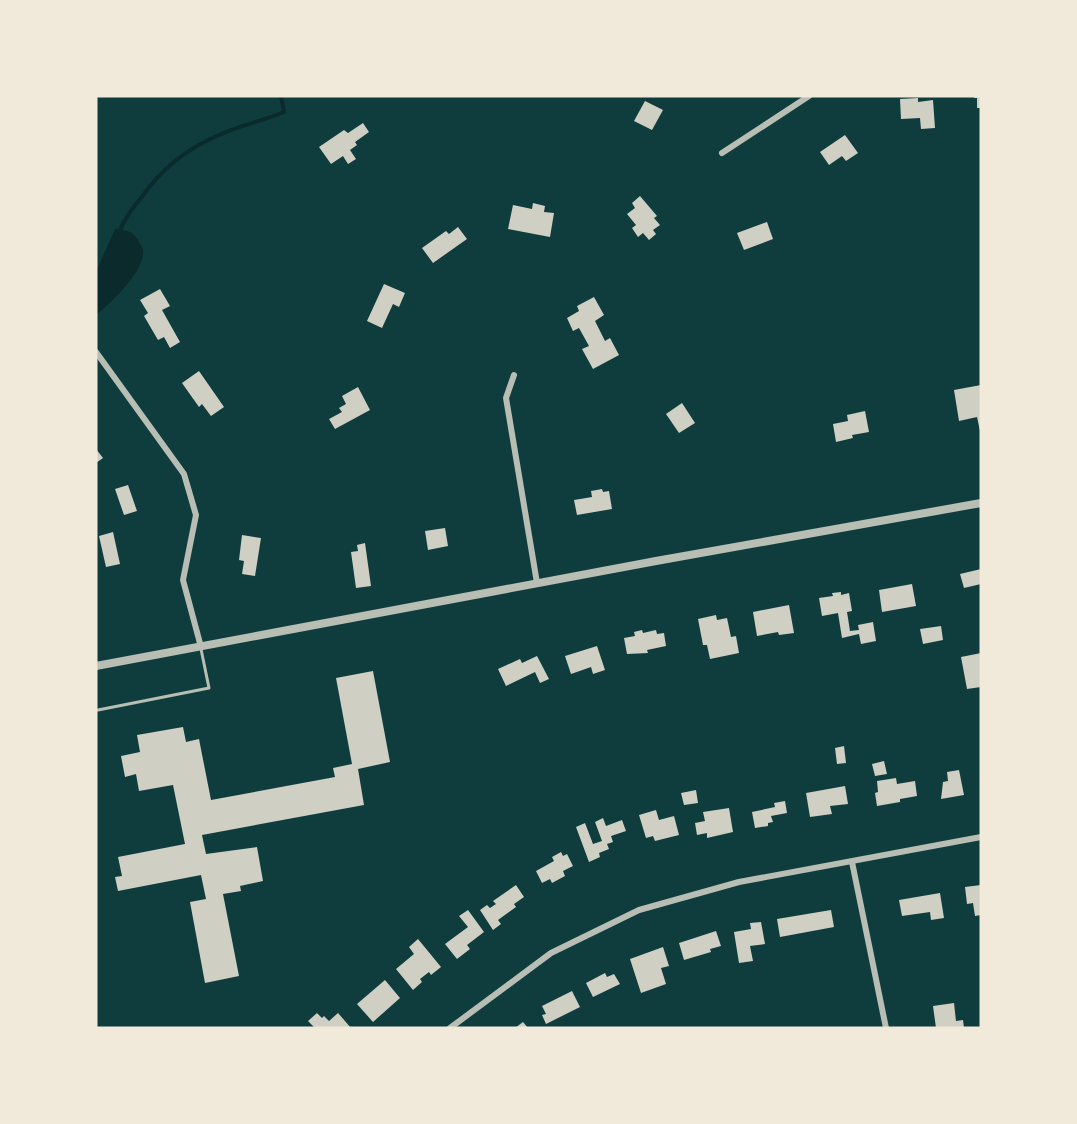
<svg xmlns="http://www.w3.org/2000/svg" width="1077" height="1124" viewBox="0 0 1077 1124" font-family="'Fira Sans Condensed',sans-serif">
<rect width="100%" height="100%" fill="#0f3d3e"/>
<path fill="#0a2a2b" d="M115,229c11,1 19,2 24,13 1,3 4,5 4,8 3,20 -33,54 -47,65v-43z"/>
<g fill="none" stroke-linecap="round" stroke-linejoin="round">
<path stroke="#0a2a2b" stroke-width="4" d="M119,233c5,-14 13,-24 22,-35 20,-29 45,-49 78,-63 21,-10 44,-14 65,-23l-3,-16"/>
</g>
<g fill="#cfcfc3">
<path d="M974,96h7v12h-4v-10h-3z"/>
<path d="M918,98v4l15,-2 2,28 -14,1 -1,-11 -19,1 -1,-20z"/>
<path d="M645,101l18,9 -11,20 -18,-9z"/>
<path d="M363,123l6,9 -14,10 2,3 -7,5 6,9 -8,5 -5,-8 -12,8 -12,-17 25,-17 4,3z"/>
<path d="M845,135l13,18 -12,8 -4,-5 -13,9 -9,-13z"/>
<path d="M640,196l17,20 -3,2 6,7 -7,5 3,4 -7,6 -6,-7 -5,4 -6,-9 4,-3 -9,-11 8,-6 -3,-5z"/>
<path d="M533,203l12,3 -1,6 10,1 -4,24 -42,-8 5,-24 19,4z"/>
<path d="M767,222l6,17 -29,11 -7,-17z"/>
<path d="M458,227l9,12 -34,24 -11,-15 24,-17 3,3z"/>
<path d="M384,284l21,9 -6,14 -6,-3 -11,24 -15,-7z"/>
<path d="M160,289l10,17 -8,4 18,32 -10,6 -6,-11 -6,3 -14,-24 4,-3 -8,-13z"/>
<path d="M594,297l10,18 -9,6 10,20 5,-3 9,17 -26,14 -11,-20 7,-3 -10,-18 -6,3 -6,-13 12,-7 -2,-5z"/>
<path d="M199,371l25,36 -13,9 -9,-12 -3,3 -17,-24z"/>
<path d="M981,385v46h-1l-3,-14 -18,4 -5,-31z"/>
<path d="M358,387l12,23 -35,19 -6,-10 13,-7 -3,-4 7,-4 -4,-8z"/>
<path d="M682,403l13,20 -16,10 -13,-19z"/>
<path d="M865,411l4,21 -17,3 1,3 -17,4 -3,-18 15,-3 -1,-6z"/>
<path d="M96,449l7,9 -7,5z"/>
<path d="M128,485l9,26 -13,4 -9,-26z"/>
<path d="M602,489l1,3 6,-1 3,18 -35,6 -3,-15 18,-3 -1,-6z"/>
<path d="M445,528l3,18 -20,4 -3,-19z"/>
<path d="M113,532l7,32 -14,3 -7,-31z"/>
<path d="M242,535l19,3 -6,38 -13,-2 2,-13 -5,-1z"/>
<path d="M365,543l6,43 -15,2 -5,-36 7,-1 -1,-6z"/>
<path d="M981,569v15l-17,4 -4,-14z"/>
<path d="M912,584l4,22 -34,6 -3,-22z"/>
<path d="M841,592v3l8,-2 3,18 -5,1 3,19 9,-1 -1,-5 15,-3 3,19 -15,3 -2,-10 -17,4 -4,-25 -16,3 -3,-18 14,-2 -1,-3z"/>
<path d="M789,605l5,28 -15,2 -1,-3 -21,4 -4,-24z"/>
<path d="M716,615l1,5 10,-2 4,19 5,-1 3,17 -29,6 -3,-14h-4l-5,-26z"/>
<path d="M941,626l2,14 -20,4 -3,-15z"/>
<path d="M642,630l1,3 13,-3 1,4 7,-1 2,13 -19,4 1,3 -21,1 -3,-16 11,-2 -1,-4z"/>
<path d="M597,646l8,24 -12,4 -2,-7 -20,7 -6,-18z"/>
<path d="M981,653v34l-14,2 -6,-32z"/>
<path d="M537,656l12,23 -9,4 -5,-11 -29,14 -8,-17 22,-10 2,4z"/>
<path d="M373,671l17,91 -32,7 6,36 -162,30 4,19 51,-7 6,34 -23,5 1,5 -18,3 16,82 -34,7 -15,-81 16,-3 -5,-24 -83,16 -3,-14 7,-1 -4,-19 67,-13 -12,-59 -34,6 -3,-17 -11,3 -4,-21 19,-4 -3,-17 46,-8 3,15 13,-3 12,61 124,-23 -2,-9 19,-4 -16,-86z"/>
<path d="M844,746l2,17 -9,1 -2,-16z"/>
<path d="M884,761l3,13 -12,2 -3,-12z"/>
<path d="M959,770l5,25 -23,4 2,-17 5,-1 -1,-9z"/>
<path d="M896,778l1,6 18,-3 2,15 -17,3v3l-23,4 -2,-13 3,-1 -1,-11z"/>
<path d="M845,786l3,18 -18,2 2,8 -22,3 -4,-24z"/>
<path d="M696,790l2,13 -14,2 -3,-12z"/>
<path d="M785,801l2,12 -16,3 2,6 -5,1v3l-13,2 -3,-16 23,-5 -1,-4z"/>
<path d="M729,808l4,24 -26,6v-5l-10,2 -2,-12 10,-2 -2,-9z"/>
<path d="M656,810l3,10 15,-4 5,19 -24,6 -2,-5 -7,2 -7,-23z"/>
<path d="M603,818l3,8 16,-6 4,11 -15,5 2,6 -6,2 2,5 -10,4 1,4 -11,5 -13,-35 9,-4 8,21 9,-3 -7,-19z"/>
<path d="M561,852l2,4 4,-2 6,12 -10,5 2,5 -13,7 -2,-4 -8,4 -6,-12 18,-10 -2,-4z"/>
<path d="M516,885l8,12 -10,7 2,3 -18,13 3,4 -8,6 -13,-20 7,-5 3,3 6,-4 -3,-3z"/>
<path d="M981,885v30l-6,1 -2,-13 -6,1 -2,-17z"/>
<path d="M940,893l4,25 -13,2 -1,-8 -28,4 -3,-16z"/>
<path d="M468,910l16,22 -17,13 3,4 -13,10 -12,-15 23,-17 -9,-11z"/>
<path d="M831,910l3,17 -54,10 -3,-18z"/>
<path d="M761,922l4,22 -15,2 3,15 -14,2 -5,-31 17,-3 -1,-6z"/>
<path d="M716,931l5,15 -11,3 1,3 -27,8 -5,-17z"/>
<path d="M418,939l23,28 -10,8 -2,-3 -9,7 2,3 -9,8 -17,-21 18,-15 -5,-7z"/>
<path d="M663,947l6,19 -8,2 5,16 -25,9 -11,-34z"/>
<path d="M605,973l2,4 7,-3 6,10 -27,13 -7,-14z"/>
<path d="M385,980l15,18 -27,24 -16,-18z"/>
<path d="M572,991l8,16 -34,17 -4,-9 4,-1 -4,-8z"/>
<path d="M954,1003l2,18 7,-1 1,8h-28l-3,-22z"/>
<path d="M317,1013l5,5 2,-2 5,5 9,-8 13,15h-36l-7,-7z"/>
<path d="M523,1022l5,6h-13z"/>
</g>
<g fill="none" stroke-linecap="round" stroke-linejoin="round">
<path stroke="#b8beb3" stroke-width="3" d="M98,710l111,-22 -8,-39"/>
<g stroke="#b8beb3" stroke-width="6">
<path d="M722,153l87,-57"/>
<path d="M96,352l88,122 12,41 -13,65 18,67"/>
<path d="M514,375l-8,23 31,185"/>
<path d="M852,862l34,166"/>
<path d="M450,1028l101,-75 88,-43 100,-28 242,-45"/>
</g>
<path stroke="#b8beb3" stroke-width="8" d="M96,666l560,-105 325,-58"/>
</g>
<rect width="1077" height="1124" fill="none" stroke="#f1e9da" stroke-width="195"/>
</svg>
